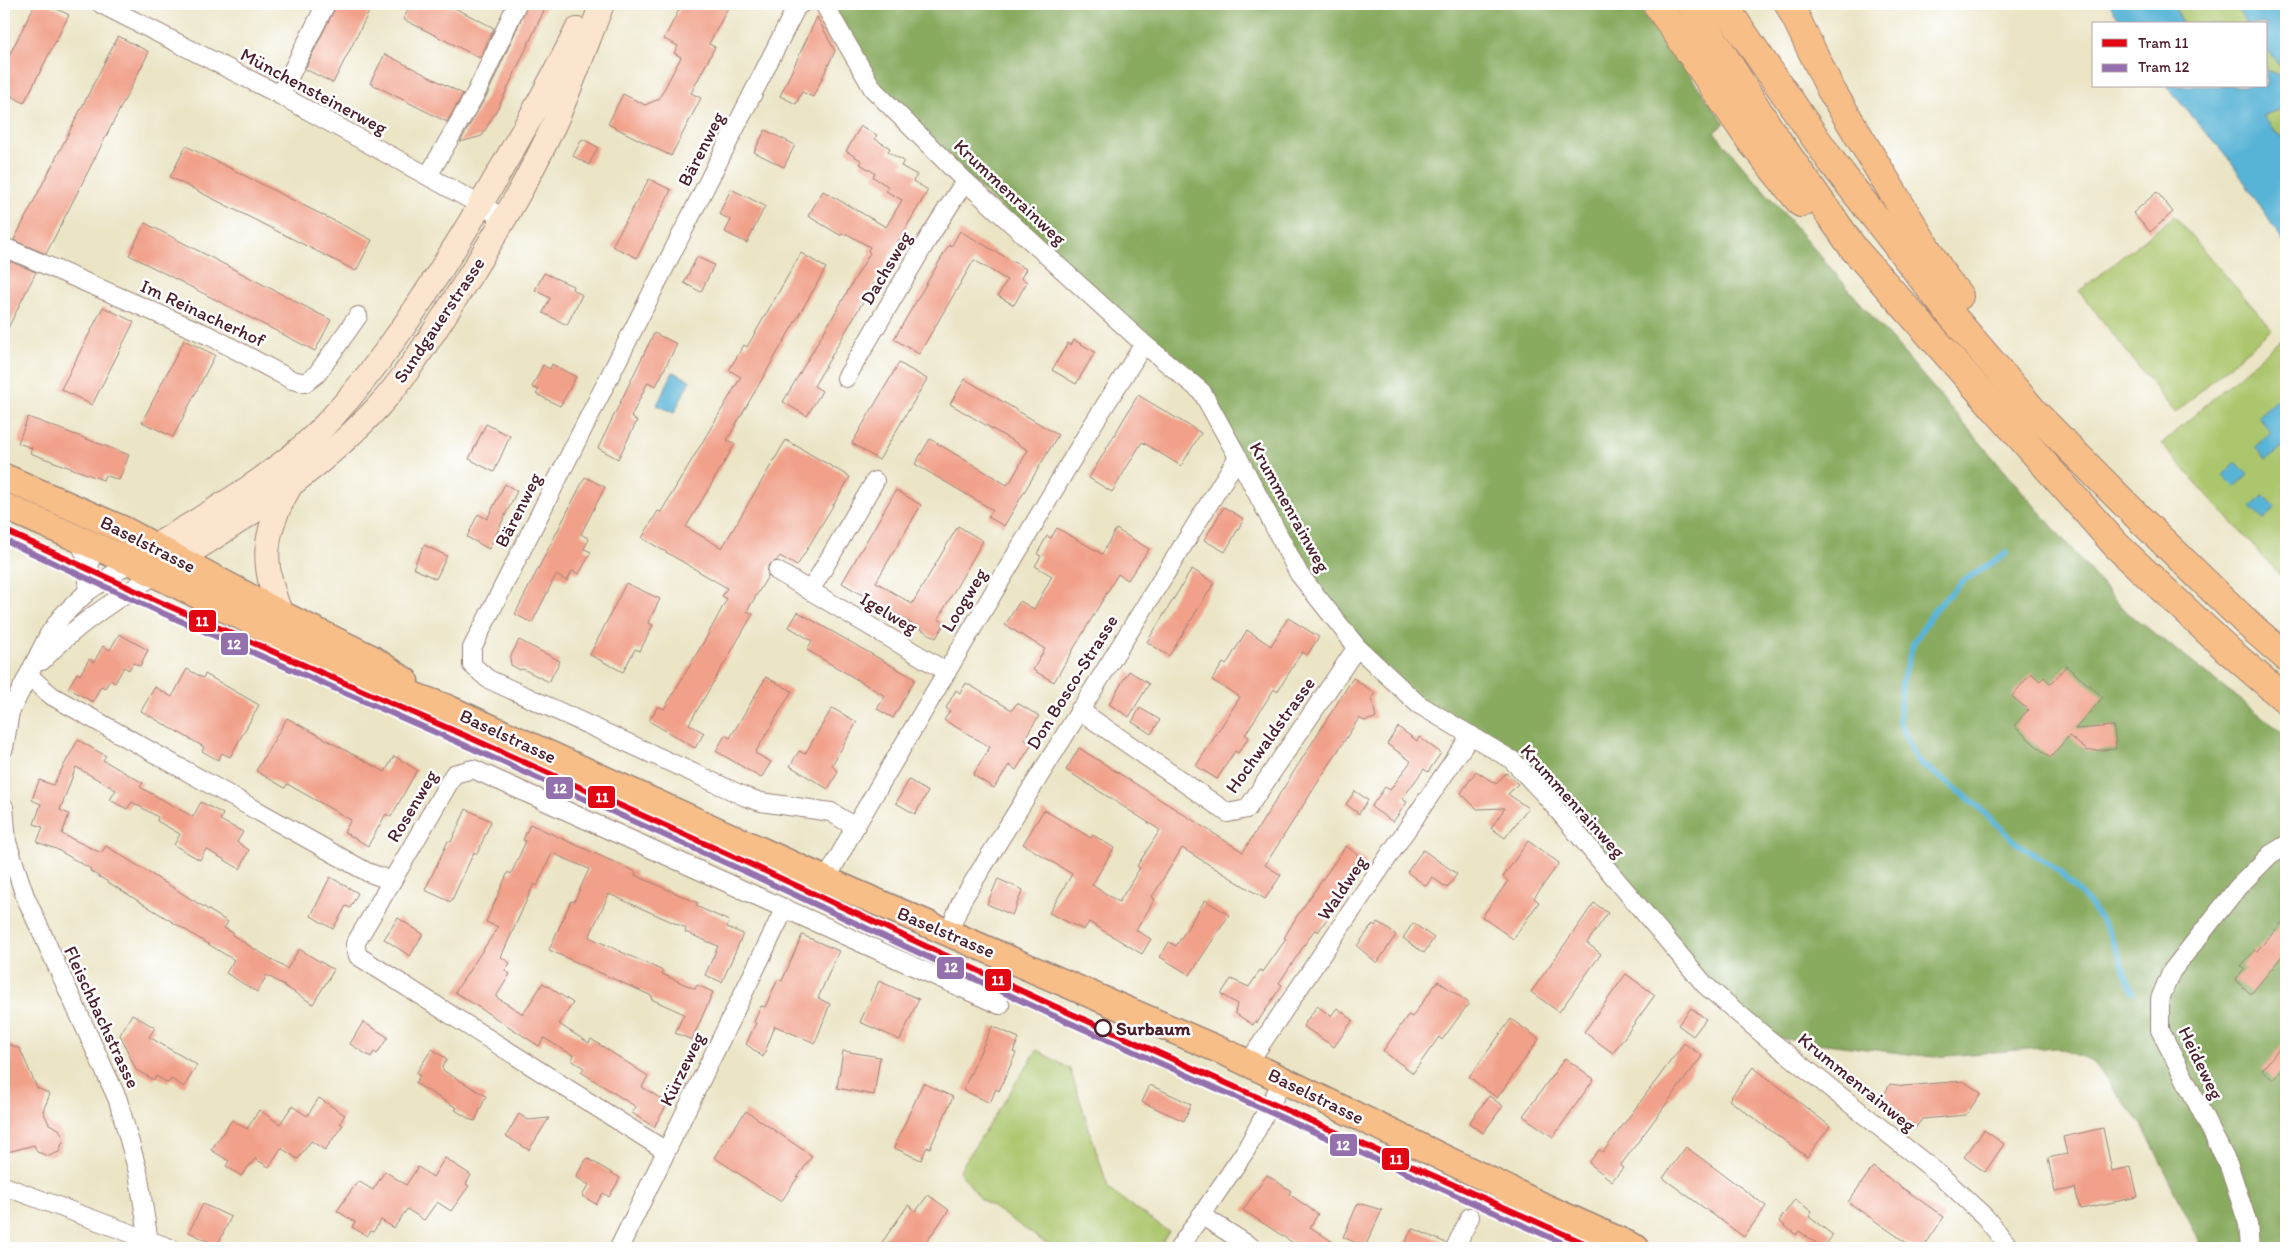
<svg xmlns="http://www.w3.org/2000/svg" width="2290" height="1252" viewBox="0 0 2290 1252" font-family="Itim,sans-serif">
<rect width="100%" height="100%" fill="#fff"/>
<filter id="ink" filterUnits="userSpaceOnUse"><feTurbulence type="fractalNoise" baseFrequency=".02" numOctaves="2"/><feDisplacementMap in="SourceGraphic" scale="10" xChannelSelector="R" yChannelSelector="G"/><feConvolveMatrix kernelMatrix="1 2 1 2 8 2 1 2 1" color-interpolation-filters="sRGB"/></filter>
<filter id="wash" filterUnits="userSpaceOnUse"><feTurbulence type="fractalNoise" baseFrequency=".0096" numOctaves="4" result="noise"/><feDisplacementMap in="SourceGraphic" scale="20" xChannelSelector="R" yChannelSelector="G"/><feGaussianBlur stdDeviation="1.12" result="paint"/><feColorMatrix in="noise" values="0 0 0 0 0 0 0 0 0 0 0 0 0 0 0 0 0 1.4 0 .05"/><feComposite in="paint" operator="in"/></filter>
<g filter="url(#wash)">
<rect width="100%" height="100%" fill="#ebe5c6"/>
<g fill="#acc66d" stroke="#7b724c">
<path d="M2173,4h60l15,20h-65z"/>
<path d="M2266,47l20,27v3l-20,-7z"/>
<path d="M2286,107v32l-11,-7 -12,-16z"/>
<path d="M2174,216l98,113 -97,84 -96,-122z"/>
<path d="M2286,335v247l-125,-138z"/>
<path d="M1037,1050l33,19 39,121 60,42 -11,16h-105l-72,-49 -22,-28z"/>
</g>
<path fill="#89ab60" stroke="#6a6546" d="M824,4h813l88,119 -11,9 409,477 163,126v513h-83l-60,-122 -50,-64 -38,-15 -121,10 -168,-20 -61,-52 -193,-225 -94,-56 -119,-130 -97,-182 -329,-303z"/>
<g fill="#58b4d6" stroke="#516a80">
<path d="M2109,4h64l10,20h-60z"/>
<path d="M2233,4h53v70l-20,-27v-23h-18z"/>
<path d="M2266,70l20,7v30l-23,9 12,16 11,7v107l-56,-86 -64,-74h100z"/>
<path d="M673,372l17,8 -16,33 -17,-8z"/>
<path d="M2286,391v57l-3,-3 -17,15 -11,-13 16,-15 -13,-16z"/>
<path d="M2236,462l12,13 -13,12 -12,-12z"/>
<path d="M2264,495l12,12 -13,13 -12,-13z"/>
</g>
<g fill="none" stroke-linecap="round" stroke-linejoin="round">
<path stroke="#58b4d6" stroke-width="6" d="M2007,553l-44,28 -28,28 -22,35 -11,39 -3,39 18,38 55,41 46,43 40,26 33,36 17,24 25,62"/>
</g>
<g id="blocks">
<g fill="#f1a089">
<path d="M35,4h12l22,11 -45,88 -20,-11v-26z"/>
<path d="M337,4h36l-40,79 -28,-14z"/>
<path d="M411,4h36l47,24 -14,30 -77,-39z"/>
<path d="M528,4h19l-46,98 -19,34 -22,6 27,-47z"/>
<path d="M682,4h48l-21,40 6,3 -24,46 10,5 -30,58 -63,-32 15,-30 22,11 14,-6 22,-42 -7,-4 4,-7 -14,-7z"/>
<path d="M817,17l18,34 -22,46 -11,-5 -6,12 -16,-8z"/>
<path d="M118,36l31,16 -103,202 -32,-14z"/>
<path d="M385,54l78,40 -16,28 -77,-39z"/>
<path d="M861,126l16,9 -2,4 15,9 -2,4 16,9 -3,5 16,9 -4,6 15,9 -114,196 8,5 -15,25 -24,-14 87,-149 -2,-2 2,-4 -23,-13 -7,1 -32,-19 15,-25 63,36 16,-27 -16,-9 3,-4 -16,-10 2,-4 -15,-9 2,-3 -16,-10z"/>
<path d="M765,130l30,15 -11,22 -30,-15z"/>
<path d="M582,139l16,8 -9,18 -16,-9z"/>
<path d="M186,146l186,94 -16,31 -186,-94z"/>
<path d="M649,179l22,11 -34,68 -25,-12z"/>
<path d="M731,189l34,17 -18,37 -22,-11 6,-12 -12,-6z"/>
<path d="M2157,192l16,20 -23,20 -17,-19z"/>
<path d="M145,223l186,97 -16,31 -186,-96z"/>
<path d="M960,231l66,38 -5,9 6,4 -13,23 -16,-9 9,-16 -33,-20 -55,94 -25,-15 55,-94 2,2z"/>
<path d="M801,253l25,15 -99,172 8,4 -49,83 36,21 64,-108 64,37 -53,89 -17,-10 -3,4 -9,6v10l-21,35 6,3 -64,110 15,9 -9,15 -46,-27 9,-15 6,3 42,-71 21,-39 -5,-3 5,-8 -85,-50 16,-27 3,1 80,-135 -12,-7 15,-25 3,2z"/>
<path d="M697,257l17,8 -13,27 -17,-9z"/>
<path d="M4,259l32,13 -32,64z"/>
<path d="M544,273l29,13 -1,3 10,6 -15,30 -24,-12 7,-15 -15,-8z"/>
<path d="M103,307l31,15 -42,83 -31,-16z"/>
<path d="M654,333l23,11 -21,42 -8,-4 -17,35 6,4 -19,38 -20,-11z"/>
<path d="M184,340l31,15 -42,82 -31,-15z"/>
<path d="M1074,340l21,12 -19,32 -24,-14 16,-27 3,2z"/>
<path d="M899,363l28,16 -48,81 -27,-17z"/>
<path d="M552,364l24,13 -16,29 -24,-12 3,-4 -7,-3 11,-22 7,4z"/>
<path d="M965,379l93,56 -54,91 -16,-9 5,-7 -78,-46 15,-25 77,46 5,-6 16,-29 -78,-46z"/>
<path d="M1138,395l63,38 -20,33 -39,-24 -30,50 -23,-14z"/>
<path d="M28,417l101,38 -10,25 -14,-5 -2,5 -73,-27 2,-5 -14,-5z"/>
<path d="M486,424l24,12 -16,36 -25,-13z"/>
<path d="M585,477l20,10 -24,47 8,5 -5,10 7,3 -12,22 -7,-3 -5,10 -11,-6 -24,48 -17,-9z"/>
<path d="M505,484l12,7 -28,58 -22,-12 11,-23 9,5z"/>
<path d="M896,490l25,15 -45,77 13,8 23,14 46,-78 25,15 -45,78 7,4 -9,15 -94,-55z"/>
<path d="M1224,507l20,12 -19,33 -21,-12z"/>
<path d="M1057,528l45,26 14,-25 33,20 -21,31 -10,-6 -64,108 -21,-12 12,-21 -40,-24 15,-24 14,8 18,-33 -17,-10 6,-10 -4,-2 10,-18 4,2z"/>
<path d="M424,545l23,11 -11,23 -23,-11z"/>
<path d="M1192,569l22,14 -45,73 -22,-14z"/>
<path d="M626,583l34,16 -12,24 5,2 -13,26 -5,-2 -12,23 -33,-17z"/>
<path d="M798,612l117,67 -22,39 -16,-9 8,-13 -78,-46 5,-9 -23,-14z"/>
<path d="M1288,618l31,19 -12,18 -5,-3 -25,40 -3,-3 -29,46 4,2 -11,16 -3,-2 -18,28 -21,-13 44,-69 -28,-17 11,-17 3,2 21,-35 24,16z"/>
<path d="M119,634l29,16 -8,16 -7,-3 -4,7 -5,-3 -9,16 -5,-3 -5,8 -4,-2 -8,16 -25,-14 9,-15 3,2 9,-16 5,3 9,-16 7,4z"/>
<path d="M519,640l41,21 -11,21 -26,-13 -3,1 -9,-5 -1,-7z"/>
<path d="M2066,666l37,31 -28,32 39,-3 2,23 -28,2 -19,-15 -19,22 -36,-32 14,-16 -16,-14 19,-23 9,8 4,-4 7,7z"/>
<path d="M187,669l16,9 2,-4 54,31 -29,52 -8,-4 -4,7 -16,-9 2,-4 -63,-36 14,-24 17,10z"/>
<path d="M1129,671l20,13 -20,33 -20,-13z"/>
<path d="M766,677l26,14 -37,62 16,9 -10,16 -45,-27 9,-16 5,3z"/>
<path d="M1353,678l22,15 -3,5 4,20 -12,3 -5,-3 -94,147 16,10 -16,24 -83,-51 -30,49 3,2 -19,31 15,9 -9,15 -53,-32 -5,8 -35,-17 23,-39 -49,-30 21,-34 47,28 2,-3 21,13 -22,37 27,17 21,-34 -3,-2 23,-36 -94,-60 13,-22 164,104z"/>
<path d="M966,683l46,27 5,-7 22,13 -15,23 8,5 -16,26 -7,-5 -15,23 -21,-13 17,-28 -46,-27 6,-9 -4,-3 10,-18 4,3z"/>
<path d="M832,708l25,14 -25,43 6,7 -10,17 -38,-23 9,-15 6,3z"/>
<path d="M1140,708l20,12 -9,14 -19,-12z"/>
<path d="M287,718l98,54 9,-16 23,14 -26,47 -5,-3 -18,32 -24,-14 7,-12 -64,-36 -2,4 -29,-17z"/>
<path d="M1398,727l19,14 2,-4 22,16 -13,19 -4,-3 -22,30 5,3 -14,20 -22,-15 14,-20 5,3 21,-29 -24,-17z"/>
<path d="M78,740l28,16 -3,4 40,23 -3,4 53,30 8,-15 22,12 -3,6 23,12 -6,10 12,8 -9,19 -34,-20 -6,11 -26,-15 6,-11 -23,-13 1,-4 -26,-15 -5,7 -17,-9 6,-10 -40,-23 -16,43 9,4 -7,20 39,19 5,-7 122,76 -4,6 9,5 -1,2 55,34 12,-20 35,21 -21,34 -46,-29 -10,17 -31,-19 8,-13 -144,-89 1,-2 -35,-20 -19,-7 6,-15 -9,-3 7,-20 -9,-4 7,-20 14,5z"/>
<path d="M1476,771l20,13 10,-11 12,11 -10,10 20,14 -23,30 -14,-10 14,-20 -28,1 -16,-16z"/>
<path d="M909,780l19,12 -13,22 -19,-11z"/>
<path d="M1355,791l13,9 -9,14 -13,-10z"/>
<path d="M466,809l25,12 -14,33 -3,-2 -23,50 -26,-12 23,-49 3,1z"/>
<path d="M530,824l106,48 -1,3 63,28 -2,3 33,15 -2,6 16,7 -21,48 -17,-7 13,-29 -33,-14 1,-4 -77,-34 -20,43 74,34 -1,3 33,15 2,-4 16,7 -21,48 -17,-7 9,-19 -33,-15 1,-3 -103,-46 22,-49 3,1 15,-33 -37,-16 -15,33 -3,-2 -33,73 9,6 -5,8 5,3 -14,23 27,17 20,-31 30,20 -14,21 30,19 2,-4 57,37 -6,11 26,16 -14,24 -22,-14 4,-6 -55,-35 3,-4 -13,-8 3,-4 -30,-18 -5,8 -84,-54 43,-65 -12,-5 22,-50 3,2 15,-33 -3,-1z"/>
<path d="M1528,841l31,22 -25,35 5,4 -26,37 -31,-22 26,-36 -5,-4z"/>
<path d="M1346,846l21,15 -37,51 1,1 -13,19 -3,-3 -36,54 3,2 -25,38 -2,-2 -2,4 -18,-12 2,-9 -16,-10 10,-15 18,8 11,-17 3,2 23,-33 -2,-1 13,-22z"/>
<path d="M1423,850l34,24 -10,14 -15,-11 -6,9 -19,-14z"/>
<path d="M330,877l28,16 -8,15 -4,-2 -13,23 -22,-13z"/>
<path d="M998,879l25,11 -11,25 -25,-11z"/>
<path d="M1205,900l24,15 -39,60 -30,-18 9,-15 7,4z"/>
<path d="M1594,903l14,10 -21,30 14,11 -42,58 -28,-20z"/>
<path d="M398,918l25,16 -13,22 -26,-17z"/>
<path d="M2286,918v33l-35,43 -16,-14 10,-11 -4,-3 14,-16 2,1z"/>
<path d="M1378,922l18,13 -19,28 -20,-17 16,-22 2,2z"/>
<path d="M1413,923l21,15 -10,15 -21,-15z"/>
<path d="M802,935l37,16 -21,47 12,6 -15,39 -40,-17 -12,31 -17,-13 10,-21 -2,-1 7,-16 4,1 13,-28 4,2z"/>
<path d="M1626,974l29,21 -42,58 -29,-21z"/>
<path d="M879,981l40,18 -19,41 -40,-18z"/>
<path d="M1438,981l31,22 -27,37 -3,-3 -26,36 -30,-22 25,-36 4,2z"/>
<path d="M1317,1006l14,10 6,-8 16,12 -19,27 -31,-21z"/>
<path d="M1691,1008l15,11 -13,17 -15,-11z"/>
<path d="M132,1014l23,14 -6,9 48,28 -13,22 -13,-8 -3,4 -12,-7 -2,4 -18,-10 -16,-35z"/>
<path d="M1511,1019l28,20 -42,59 -28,-21z"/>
<path d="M363,1022l25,15 -11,17 -3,-2 -3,5 -21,-13z"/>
<path d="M992,1026l27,12 -6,14 3,1 -17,38 -3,-2 -6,14 -27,-13z"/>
<path d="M2286,1040v24l-13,16 -11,-10z"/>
<path d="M4,1042l16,7 17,39 13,6 -7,17 6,13 10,5 5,10 -5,13 -10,4 -12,-4 -3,-7 -30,8z"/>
<path d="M1684,1043l18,13 -82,110 3,2 -11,13 -23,-18 10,-13 4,2z"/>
<path d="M432,1049l15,10 -5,8 2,4 42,25 -11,25 -4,-1 -16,-10 2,-2 -42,-25 5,-7 -4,-3z"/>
<path d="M843,1051l37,6 -6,38 -37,-7z"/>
<path d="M1565,1058l29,21 -41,58 -30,-21z"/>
<path d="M1753,1067l77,59 -23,31 -78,-57z"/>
<path d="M1963,1081l18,12 -15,22 -44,4 -8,11 -35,-26 11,-20 14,2z"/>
<path d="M923,1083l30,14 -23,51 -3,-1 -6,13 -27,-12z"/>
<path d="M1150,1085l41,19 -7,17 -42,-19z"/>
<path d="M1489,1096l14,10 -20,27 -14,-10z"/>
<path d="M319,1098l26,17 -5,8 3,2 -18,25 -14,-9 -13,18 -17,-11 -12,19 -14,-8 -14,17 -15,-10 3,-5 -18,-11 21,-30 15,9 12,-19 21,14 12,-18 15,10z"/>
<path d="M746,1111l66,45 -31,46 -67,-45z"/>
<path d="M519,1114l9,6 21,-2 -20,32 -23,-14z"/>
<path d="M2103,1128l9,43 19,-4 7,30 -58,12 -5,-21 -20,4 -7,-34 19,-4 -4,-17z"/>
<path d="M1984,1130l20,14 -19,28 -21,-15z"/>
<path d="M1686,1147l80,59 -22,31 -81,-59z"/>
<path d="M445,1158l26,17 -5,9 3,2 -18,25 -14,-9 -13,18 -17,-11 -13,19 -13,-8 -8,12 -2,-1 -4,5 -15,-9 3,-5 -18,-11 21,-30 15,9 12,-19 21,14 12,-18 15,10z"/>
<path d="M587,1158l33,20 -11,19 -6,-4 -7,11 -14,-8 7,-11 -13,-8z"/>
<path d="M1873,1167l71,50 -21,31h-9l-66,-46z"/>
<path d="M1267,1175l24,16 -2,3 29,20 -8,13 32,21h-41l-58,-38z"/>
<path d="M928,1195l21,15 -27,38h-44l30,-43 8,6z"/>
<path d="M1795,1199l17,13 -3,5 24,18 -10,13 -24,-17 -3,4 -17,-14z"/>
<path d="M1358,1203l24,7 -17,37 -22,-10z"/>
<path d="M203,1204l28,13 -14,29 -28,-14z"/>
<path d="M1412,1228l34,15 -2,5h-41z"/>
</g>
</g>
</g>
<g filter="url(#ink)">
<use href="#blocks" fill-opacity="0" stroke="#9a8278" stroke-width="1"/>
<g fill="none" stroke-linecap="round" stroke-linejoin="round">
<defs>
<g id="street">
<path d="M101,4l179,91 224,123"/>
<path d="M801,4l-4,2 -325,642v17l16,14 258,118 15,5 70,10 24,15"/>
<path d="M824,4l49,85 92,92 179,163 58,48 36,65 61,117 58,73 61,57 94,56 33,35 160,190 61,52 174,138 45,42 25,31"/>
<path d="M280,95l46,-91"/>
<path d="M428,176l49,-85 40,-87"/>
<path d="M4,247l208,90 80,43 13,3 12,-9 41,-58"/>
<path d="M846,378l80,-136 39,-61"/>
<path d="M77,538l13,25 -3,29"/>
<path d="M777,571l170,101"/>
<path d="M810,591l65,-110"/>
<path d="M42,661c33,-36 74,-62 115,-87"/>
<path d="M29,676l23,20 315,176 25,9 62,-107 19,-5 527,236"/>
<path d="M1079,710l149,103 19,-4 110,-162"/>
<path d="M4,748l6,-36 39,-78 13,-18 25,-24 44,-30"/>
<path d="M4,807l3,35 18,54 93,204 20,72 12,76"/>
<path d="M826,880l29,-53 235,-398 54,-85"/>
<path d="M392,881l-37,63 3,12 308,195"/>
<path d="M948,934l14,-34 276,-443"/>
<path d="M1248,1063l223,-328"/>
<path d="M4,1186l166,62"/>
<path d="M1201,1215l52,33"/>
<path d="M619,1248l165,-338"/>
<path d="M1179,1248l67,-98 37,-70"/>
<path d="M1455,1248l15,-31"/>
<path d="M2250,1248l-2,-24 -19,-58 -69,-136v-31l11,-27 67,-85 33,-33 15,-9"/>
</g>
<g id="secondary">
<path d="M155,546c57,-34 123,-72 169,-120 57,-60 102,-131 145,-202 38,-64 75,-128 108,-194"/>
<path d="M179,559c71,-43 141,-90 198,-151 27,-29 49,-64 71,-98 39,-61 78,-124 108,-190 17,-38 31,-78 46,-116"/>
<path d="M281,614c-20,-49 -19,-80 8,-126"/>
</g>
<g id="primary">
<path d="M4,477l120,53 157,84 90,44 34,23"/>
<path d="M4,506l127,56 232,115 82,30 381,173 405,175 316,153 89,40"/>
</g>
<g id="highway">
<path d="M1657,4l93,136 51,63"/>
<path d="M1691,4l81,129 82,116 262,296 112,105 58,50"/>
<path d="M1723,4l109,158 115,148 88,103 104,105 108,105 39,34"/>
<path d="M1789,4l42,86 113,187 15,19"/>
</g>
</defs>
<use href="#street" stroke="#9a8278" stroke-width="20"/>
<use href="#secondary" stroke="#9a8278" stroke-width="26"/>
<use href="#primary" stroke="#9a8278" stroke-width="29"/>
<use href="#highway" stroke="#9a8278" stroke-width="30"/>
<use href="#street" stroke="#fff" stroke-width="18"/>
<use href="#secondary" stroke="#fce5cf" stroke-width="24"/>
<use href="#primary" stroke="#f7be88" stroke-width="26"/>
<use href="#highway" stroke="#f7be88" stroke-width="28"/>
<defs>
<path id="tram-1" d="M4,530l158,73 311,136 277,125 304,142 541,242"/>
<path id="tram-2" d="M4,540l154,71 311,136 277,125 304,142 524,234"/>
</defs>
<use href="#tram-1" stroke="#fff" stroke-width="10"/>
<use href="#tram-2" stroke="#fff" stroke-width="10"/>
<use href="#tram-1" stroke="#e30613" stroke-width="6"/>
<use href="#tram-2" stroke="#9471ad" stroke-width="6"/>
</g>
</g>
<circle fill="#fff" stroke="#4a1f2b" stroke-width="2.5" cx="1103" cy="1028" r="8"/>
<g text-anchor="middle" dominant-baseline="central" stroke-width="5" stroke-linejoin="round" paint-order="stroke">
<g font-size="19" fill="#4a1f2b" stroke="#fff">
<text transform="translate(314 91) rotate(28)">Münchensteinerweg</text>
<text transform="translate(701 149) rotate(-63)">Bärenweg</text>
<text transform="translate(1010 192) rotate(43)">Krummenrainweg</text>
<text transform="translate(886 268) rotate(-59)">Dachsweg</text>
<text transform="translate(203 313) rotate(25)">Im Reinacherhof</text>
<text transform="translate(439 320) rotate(-56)">Sundgauerstrasse</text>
<text transform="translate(1290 507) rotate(61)">Krummenrainweg</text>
<text transform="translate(518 510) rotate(-63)">Bärenweg</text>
<text transform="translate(148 544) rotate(27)">Baselstrasse</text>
<text transform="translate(964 600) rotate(-59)">Loogweg</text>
<text transform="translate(889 613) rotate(31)">Igelweg</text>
<text transform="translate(1072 682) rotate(-58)">Don Bosco-Strasse</text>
<text transform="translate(1270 735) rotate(-54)">Hochwaldstrasse</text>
<text transform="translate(508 736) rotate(25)">Baselstrasse</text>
<text transform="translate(1573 801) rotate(48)">Krummenrainweg</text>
<text transform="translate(412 806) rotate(-59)">Rosenweg</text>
<text transform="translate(1342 888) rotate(-56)">Waldweg</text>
<text transform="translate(946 932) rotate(23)">Baselstrasse</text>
<text transform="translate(102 1017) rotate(65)">Fleischbachstrasse</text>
<text transform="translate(2201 1063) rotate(64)">Heideweg</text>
<text transform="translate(682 1069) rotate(-64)">Kürzeweg</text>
<text transform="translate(1857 1082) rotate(39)">Krummenrainweg</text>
<text transform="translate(1316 1096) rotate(26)">Baselstrasse</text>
</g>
<g font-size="19" font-weight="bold" fill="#4a1f2b" stroke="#fff" text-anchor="start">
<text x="1116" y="1028">Surbaum</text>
</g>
</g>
<g stroke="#fff" stroke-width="2">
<rect x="188" y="609" width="29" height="24" rx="5" fill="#e30613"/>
<rect x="220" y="632" width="29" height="24" rx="5" fill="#9471ad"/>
<rect x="545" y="776" width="29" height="24" rx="5" fill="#9471ad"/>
<rect x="587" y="785" width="29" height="24" rx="5" fill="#e30613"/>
<rect x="936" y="956" width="29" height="24" rx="5" fill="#9471ad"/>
<rect x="984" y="968" width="28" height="24" rx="5" fill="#e30613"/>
<rect x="1329" y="1133" width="29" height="24" rx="5" fill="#9471ad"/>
<rect x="1381" y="1147" width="29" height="24" rx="5" fill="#e30613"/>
</g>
<g font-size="14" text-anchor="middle" font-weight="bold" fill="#fff">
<text x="202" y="626">11</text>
<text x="234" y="649">12</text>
<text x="560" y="793">12</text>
<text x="602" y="802">11</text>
<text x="951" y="972">12</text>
<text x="998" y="985">11</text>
<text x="1343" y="1150">12</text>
<text x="1396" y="1164">11</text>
</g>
<rect width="2290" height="1252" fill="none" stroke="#fff" stroke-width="20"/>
<rect x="2092" y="22" width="175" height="65" fill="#ffffff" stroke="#b7a5aa"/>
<rect x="2102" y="39" width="25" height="8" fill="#e30613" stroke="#b7a5aa"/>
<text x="2138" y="48" font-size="15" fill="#4a1f2b">Tram 11</text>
<rect x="2102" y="64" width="25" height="8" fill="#9471ad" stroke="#b7a5aa"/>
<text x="2138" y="72" font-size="15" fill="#4a1f2b">Tram 12</text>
</svg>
